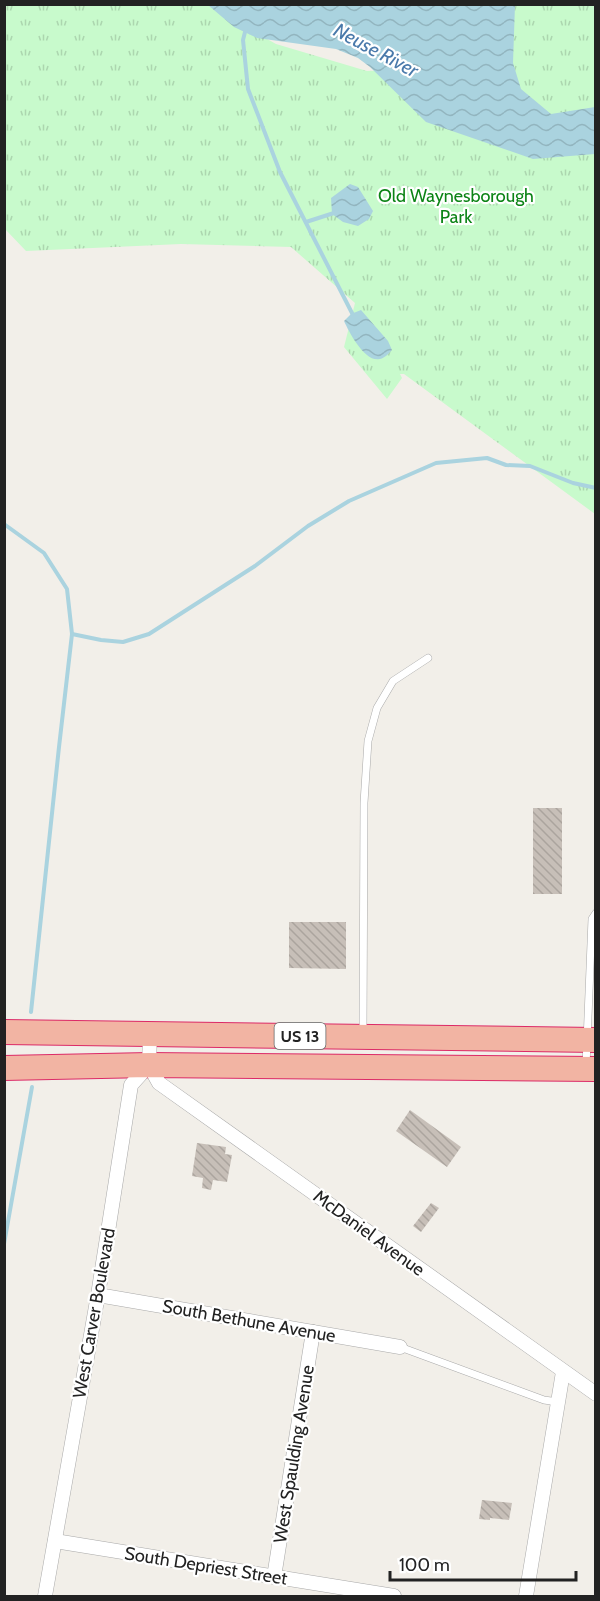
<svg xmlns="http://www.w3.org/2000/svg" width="600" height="1601" viewBox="0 0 600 1601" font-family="Cabin,sans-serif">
<defs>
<pattern id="park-tufts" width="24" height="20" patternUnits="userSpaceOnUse" patternTransform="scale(1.5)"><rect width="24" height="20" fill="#c8facc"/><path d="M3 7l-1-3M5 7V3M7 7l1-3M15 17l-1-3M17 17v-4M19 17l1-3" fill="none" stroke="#acd6af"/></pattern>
<pattern id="water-waves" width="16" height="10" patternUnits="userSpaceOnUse" patternTransform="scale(1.5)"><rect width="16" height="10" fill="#aad3df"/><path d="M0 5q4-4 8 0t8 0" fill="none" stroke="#92b5bf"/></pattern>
<pattern id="building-back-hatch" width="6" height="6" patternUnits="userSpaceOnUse" patternTransform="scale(1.5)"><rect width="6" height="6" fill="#c7bfb8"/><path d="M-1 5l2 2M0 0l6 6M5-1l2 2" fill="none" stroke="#aba49e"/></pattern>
</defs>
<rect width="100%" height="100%" fill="#f2efe9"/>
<path fill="url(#park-tufts)" d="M5,5h207l9,8 55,31 91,27 70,-3 50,-63h108v509l-191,-140h-4l2,4 -15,21 -43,-52 11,-44 -64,-56 -110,-3 -155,7 -21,-22z"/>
<g fill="url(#water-waves)">
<path d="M208,5h307l-2,58 8,26 30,25 44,-7v47l-62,5 -107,-37 -56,-55 -12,-9 -22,-9 -79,-11 -23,-11z"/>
<path d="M350,184l8,3 15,24 -4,8 -11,7 -15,-4 -11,-8 -1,-16z"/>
<path d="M361,310l27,31 4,9c-3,3 -7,8 -12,9 -15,4 -31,-27 -36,-38l7,-7z"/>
</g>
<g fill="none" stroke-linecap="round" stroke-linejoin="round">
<g stroke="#aad3df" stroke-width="4">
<path d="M246,28l-3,12 5,49 32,83 74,145"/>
<path d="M306,222l31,-10"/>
<path d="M4,524l40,29 23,36 5,45 -13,113 -28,265"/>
<path d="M72,634l29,6 22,2 26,-8 106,-68 53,-40 41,-25 87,-38 51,-5 19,7 24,1 43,17 23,5"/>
<path d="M4,1244l28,-157"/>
</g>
</g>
<g fill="url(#building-back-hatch)">
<rect x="533" y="808" width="29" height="86"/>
<path d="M289,922h57v47l-57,-1z"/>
<path d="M410,1110l51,37 -14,20 -51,-36z"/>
<path d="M197,1143l29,4 -1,7 7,1 -5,27 -14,-2 -2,10 -9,-2 1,-10 -11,-2z"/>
<path d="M431,1203l8,5 -18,24 -8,-6z"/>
<path d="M482,1500l30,3 -3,17 -19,-2v2l-11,-1z"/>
</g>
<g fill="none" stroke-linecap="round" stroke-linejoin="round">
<defs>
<g id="service">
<path d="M363,1034l1,-231 4,-62 9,-33 16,-27 35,-23"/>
<path d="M586,1066l6,-147 4,-6"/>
<path d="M400,1347l144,53 14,2"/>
</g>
<g id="minor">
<path d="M149,1065l10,18 437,311"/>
<path d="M98,1295l302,52"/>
<path d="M55,1541l339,55"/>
<path d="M274,1577l39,-245"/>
<path d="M45,1596l53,-301 33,-210 18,-20 1,-30"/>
<path d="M526,1596l37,-224"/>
</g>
<g id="trunk">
<path d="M4,1032l592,8"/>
<path d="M4,1068l145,-3 447,4"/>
</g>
</defs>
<use href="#service" stroke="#a9a9a9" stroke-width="8"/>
<use href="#minor" stroke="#a9a9a9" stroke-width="15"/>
<use href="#trunk" stroke="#dc2a67" stroke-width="26"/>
<use href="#service" stroke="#fff" stroke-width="7"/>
<use href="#minor" stroke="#fff" stroke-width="14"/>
<use href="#trunk" stroke="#f2b4a3" stroke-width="24"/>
</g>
<g text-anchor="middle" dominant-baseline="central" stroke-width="4.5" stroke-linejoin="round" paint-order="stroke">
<rect fill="#fff" stroke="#646464" stroke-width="1.5" x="274.5" y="1023" width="51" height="26" rx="4.5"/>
<g font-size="16" font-weight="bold" fill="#222">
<text x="300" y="1036">US 13</text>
</g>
<g font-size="18" fill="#0c8416" stroke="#fff">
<text x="456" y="196">Old Waynesborough<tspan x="456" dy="21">Park</tspan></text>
</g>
<g font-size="18" fill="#222" stroke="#fff">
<text transform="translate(369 1233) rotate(36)">McDaniel Avenue</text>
<text transform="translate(94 1313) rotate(-80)">West Carver Boulevard</text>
<text transform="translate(249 1321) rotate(10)">South Bethune Avenue</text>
<text transform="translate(294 1454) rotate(-81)">West Spaulding Avenue</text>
<text transform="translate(206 1566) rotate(9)">South Depriest Street</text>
</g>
<g font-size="20" font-style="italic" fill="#4a7aab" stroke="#fff">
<text transform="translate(376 50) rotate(28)">Neuse River</text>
</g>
</g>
<rect width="600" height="1601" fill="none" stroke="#222222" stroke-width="12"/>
<path d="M390 1571v9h186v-9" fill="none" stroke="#222222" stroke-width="3"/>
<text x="399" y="1571" font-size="18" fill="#222222" stroke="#ffffff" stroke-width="4.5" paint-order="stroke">100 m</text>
</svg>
